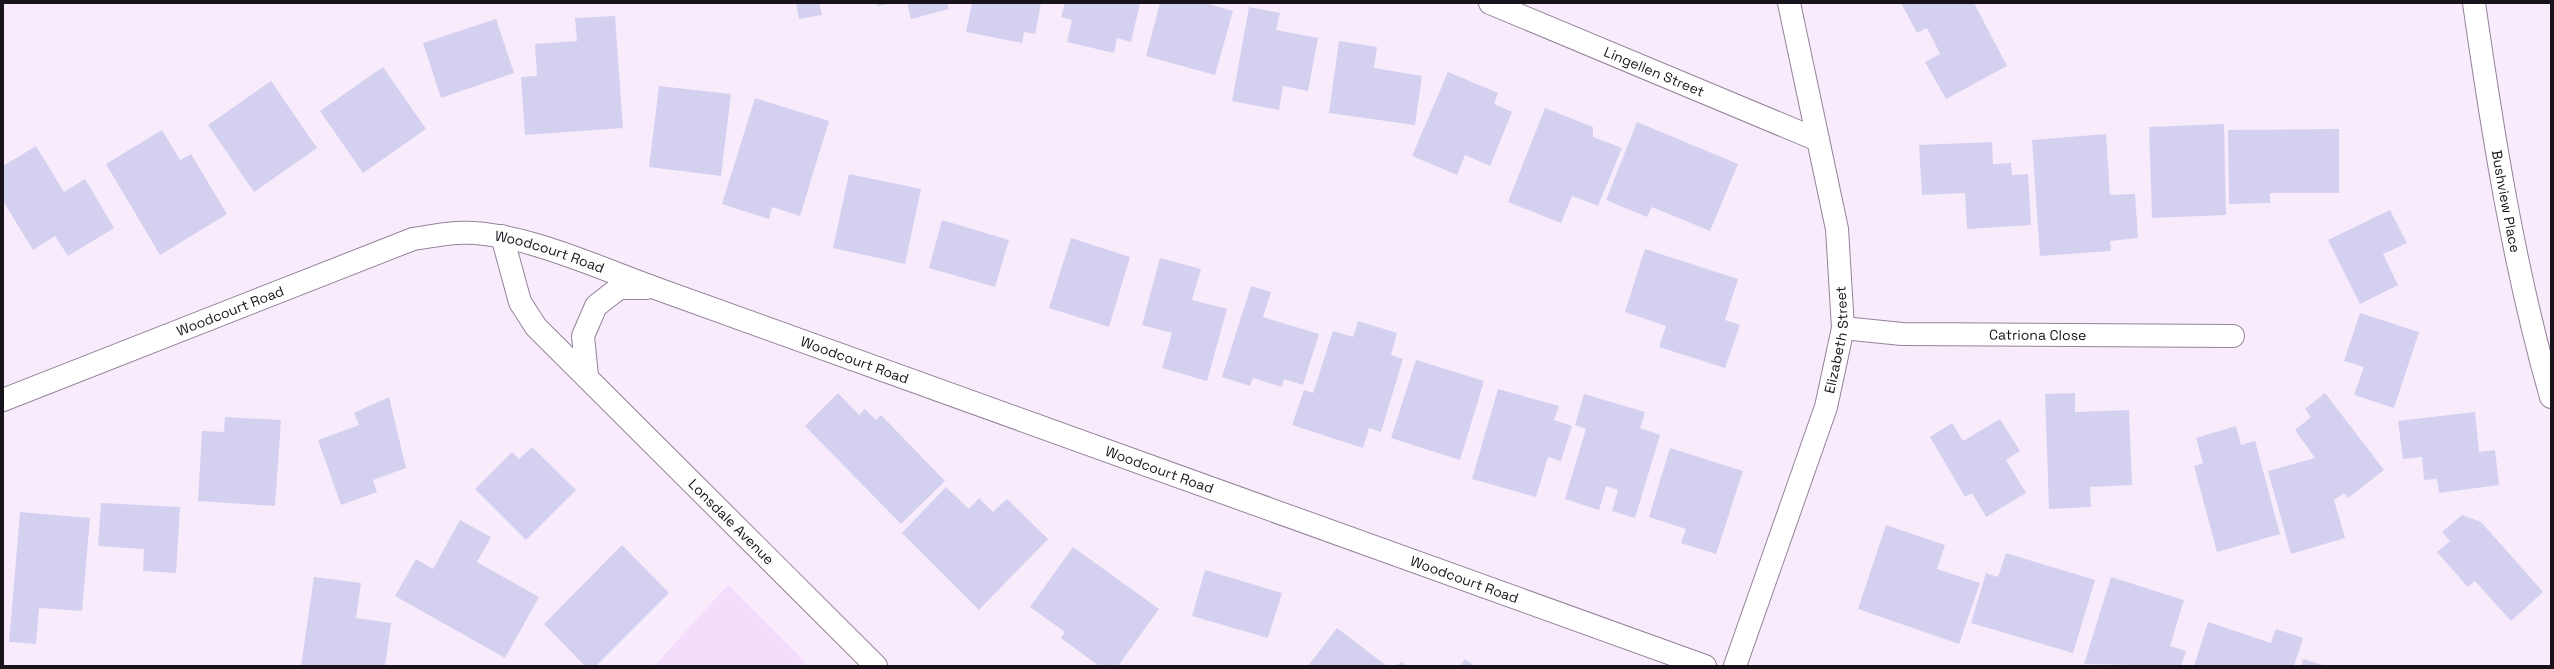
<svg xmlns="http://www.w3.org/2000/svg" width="2554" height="669" viewBox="0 0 2554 669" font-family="'Space Grotesk',sans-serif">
<rect width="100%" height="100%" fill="#f8ecfc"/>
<path fill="#f4dcfd" d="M728,585l77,77 -3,4h-148z"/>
<g fill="#d3d1ef">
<path d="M796,3h23l3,12 -23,4z"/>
<path d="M877,3h11v1l-11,2z"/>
<path d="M907,3h40l2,6 -38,10z"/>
<path d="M972,3h69l-6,31 -11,-2 -2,11 -56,-11z"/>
<path d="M1065,3h75l-9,39 -14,-4 -3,15 -47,-11 5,-22 -11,-3z"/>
<path d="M1160,3h45l28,8 -18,64 -69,-19z"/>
<path d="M1901,3h73l33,63 -61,33 -21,-37 15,-8 -13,-26 -10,5z"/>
<path d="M1249,7l31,6 -4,17 42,8 -10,53 -25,-5 -4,24 -47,-9z"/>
<path d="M615,16l8,112 -98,7 -4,-58 16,-1 -2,-32 42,-3 -2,-23z"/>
<path d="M496,19l18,54 -73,25 -18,-55z"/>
<path d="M1339,41l38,6 -3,21 48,8 -7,49 -86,-12z"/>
<path d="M383,67l43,62 -63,44 -43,-62z"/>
<path d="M1448,72l50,21 -4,11 18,8 -22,54 -25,-11 -8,20 -45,-19z"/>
<path d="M271,81l46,67 -63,44 -46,-67z"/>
<path d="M659,86l72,8 -10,82 -72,-9z"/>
<path d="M755,98l74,23 -29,95 -28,-9 -3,12 -47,-15z"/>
<path d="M1545,108l48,19v10l29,11 -24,58 -26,-10 -11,27 -53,-21z"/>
<path d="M1637,122l101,42 -28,67 -58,-24 -5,10 -41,-17z"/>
<path d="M2224,124l2,91 -74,3 -3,-91z"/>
<path d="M2339,129v64h-69v10l-41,1 -1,-74z"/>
<path d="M162,130l18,30 11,-6 36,60 -67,41 -54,-91z"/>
<path d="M2106,134l4,61 25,-1 3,44 -28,3 1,10 -71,5 -8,-116z"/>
<path d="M1992,142l1,22 18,-1 1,12 16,-1 3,51 -64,4 -2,-36 -43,2 -3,-50z"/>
<path d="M36,146l28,46 21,-13 29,49 -46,28 -13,-20 -22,14 -30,-49v-35z"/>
<path d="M849,174l72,15 -16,75 -72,-16z"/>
<path d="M2390,210l17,33 -24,11 15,31 -38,19 -32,-64z"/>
<path d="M942,220l67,20 -14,47 -66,-19z"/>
<path d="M1071,238l59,19 -21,70 -60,-19z"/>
<path d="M1645,249l93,30 -13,41 15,5 -15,43 -66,-21 7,-21 -41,-14z"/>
<path d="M1160,258l41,11 -9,31 35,9 -20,72 -45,-13 10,-35 -30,-8z"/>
<path d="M1251,286l20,6 -8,25 56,17 -16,51 -19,-6 -2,8 -29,-9 -3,8 -28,-9z"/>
<path d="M2360,313l59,19 -25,76 -40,-13 10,-28 -20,-6z"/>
<path d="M1358,321l39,12 -6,22 12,4 -22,73 -12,-4 -6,20 -71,-23 12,-35 9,3 20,-62 20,6z"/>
<path d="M1416,360l68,21 -24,79 -69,-22z"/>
<path d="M1498,389l61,17 -5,14 18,6 -11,35 -13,-4 -12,40 -64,-18z"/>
<path d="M838,393l21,22 6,-6 11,11 5,-5 64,66 -44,43 -96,-98z"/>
<path d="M2075,393v19l54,-2 3,75 -42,2 1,20 -42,2 -4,-115z"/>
<path d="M2325,393l59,77 -36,28 -4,-5 -10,7 11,38 -54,16 -23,-83 47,-13 -20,-28 16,-13 -6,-8z"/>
<path d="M1584,394l61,18 -5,16 20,7 -25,83 -23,-7 6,-21 -12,-4 -7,24 -34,-11 21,-70 -11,-4z"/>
<path d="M389,397l17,71 -33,12 4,12 -36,13 -23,-65 41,-15 -5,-12z"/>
<path d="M2475,412l4,40 16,-2 4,35 -60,8 -2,-14 -13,1 -2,-23 -19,2 -5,-38z"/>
<path d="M225,417l56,3 -6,86 -77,-5 4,-70 22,1z"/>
<path d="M2000,419l20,32 -14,9 20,33 -40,24 -14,-24 -7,4 -35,-60 22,-14 11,18z"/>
<path d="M2236,426l5,19 14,-4 25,93 -63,18 -23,-86 9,-3 -7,-25z"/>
<path d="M532,447l44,43 -50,50 -51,-51 37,-37 7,7z"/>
<path d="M1670,448l73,23 -27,83 -35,-11 5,-14 -37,-12z"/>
<path d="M946,487l23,22 10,-11 14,14 14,-13 41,40 -69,71 -77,-77z"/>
<path d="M101,503l79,4 -4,66 -33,-2 1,-22 -46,-3z"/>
<path d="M20,512l70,6 -8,93 -43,-3 -3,36 -27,-2z"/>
<path d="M2462,515l19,7 62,70 -32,29 -36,-40 -7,6 -31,-35 13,-11 -8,-9z"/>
<path d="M460,520l31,17 -14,25 62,35 -34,61 -110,-62 21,-37 17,10z"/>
<path d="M1886,525l59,20 -8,24 43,14 -21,61 -101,-35z"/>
<path d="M622,545l47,48 -73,73h-11l-41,-42z"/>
<path d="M1073,547l86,62 -41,57h-19l-38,-28 4,-6 -35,-25z"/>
<path d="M2006,553l89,27 -22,73 -102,-30 15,-50 12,4z"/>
<path d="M1205,570l77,23 -14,45 -76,-22z"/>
<path d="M314,577l47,6 -5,35 35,5 -6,43h-84z"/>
<path d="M2111,577l73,23 -14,46 16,5 -5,15 -97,-2z"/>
<path d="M2208,622l63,21 5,-14 27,9 -9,28h-100z"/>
<path d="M1337,628l50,38h-79z"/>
<path d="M1465,659l10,7h-15z"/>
<path d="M2303,659l23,7h-25z"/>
<path d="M1402,662l5,4h-13z"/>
</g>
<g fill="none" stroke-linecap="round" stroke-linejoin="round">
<defs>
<g id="minor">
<path id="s1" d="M1490,3l328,137"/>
<path id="s2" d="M2474,3c19,132 40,265 77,394"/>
<path id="s3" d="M502,236l18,66 16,25 340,339"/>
<path id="s4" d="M1843,328l59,6 331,2"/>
<path d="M587,377l-4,-41 13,-30 23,-18h27"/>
<path id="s5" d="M3,400l410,-161c14,-2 29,-5 43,-6 60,-4 143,35 199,55l1050,378"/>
<path id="s6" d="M1735,666l91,-259 17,-79 -6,-99 -48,-226"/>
</g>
</defs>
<use href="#minor" stroke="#94829a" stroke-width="24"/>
<use href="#minor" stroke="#fff" stroke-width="22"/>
</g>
<g text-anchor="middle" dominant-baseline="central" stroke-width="4" stroke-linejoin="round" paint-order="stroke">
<g font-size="14" fill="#18121a" stroke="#fefefe">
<text stroke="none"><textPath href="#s1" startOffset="178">Lingellen Street</textPath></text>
<text stroke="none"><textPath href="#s2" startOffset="201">Bushview Place</textPath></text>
<text stroke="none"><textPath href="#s5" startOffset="580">Woodcourt Road</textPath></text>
<text stroke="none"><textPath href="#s5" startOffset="244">Woodcourt Road</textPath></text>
<text stroke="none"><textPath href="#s4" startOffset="195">Catriona Close</textPath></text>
<text stroke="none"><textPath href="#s6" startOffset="343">Elizabeth Street</textPath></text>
<text stroke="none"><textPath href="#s5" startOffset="904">Woodcourt Road</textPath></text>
<text stroke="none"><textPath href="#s5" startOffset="1228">Woodcourt Road</textPath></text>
<text stroke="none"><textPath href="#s3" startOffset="374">Lonsdale Avenue</textPath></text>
<text stroke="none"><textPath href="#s5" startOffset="1552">Woodcourt Road</textPath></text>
</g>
</g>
<rect width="2554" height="669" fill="none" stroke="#18121a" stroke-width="8"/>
</svg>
